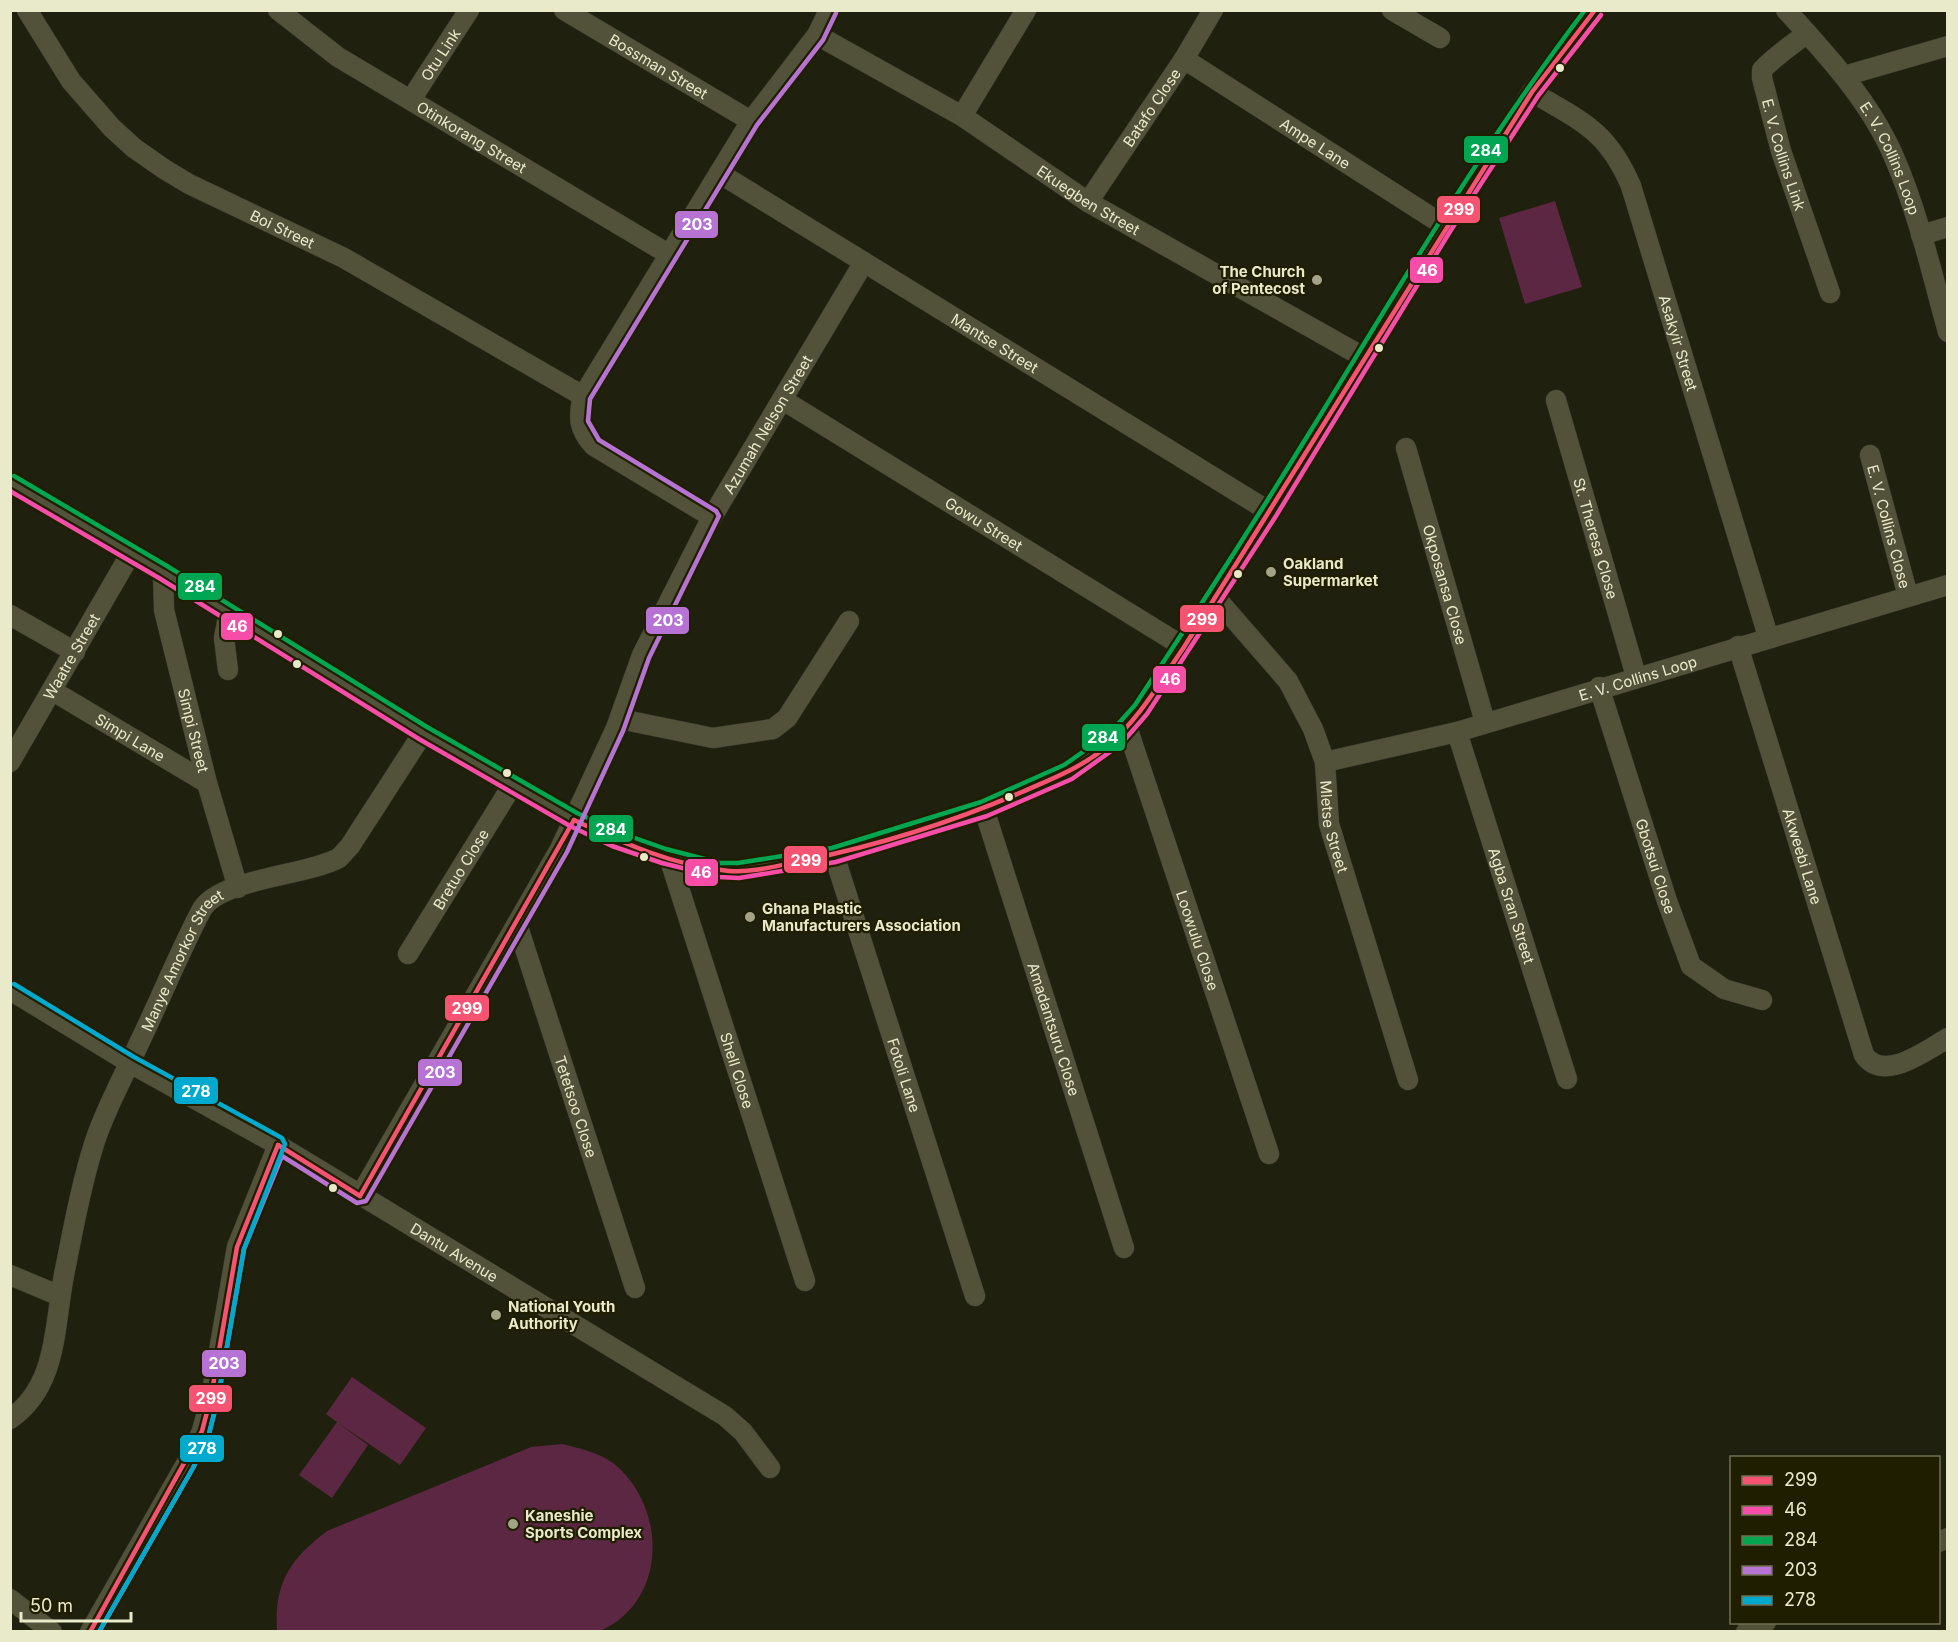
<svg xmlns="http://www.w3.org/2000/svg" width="1958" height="1642" viewBox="0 0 1958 1642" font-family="Inter,sans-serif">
<rect width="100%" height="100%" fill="#20200e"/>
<g fill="#5b2742">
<path d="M1555,201l27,86 -57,17 -26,-86z"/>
<path d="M352,1377l74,51 -26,37 -62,-42 30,22 -36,53 -33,-23 38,-53 -11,-8z"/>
<path d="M562,1444c21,5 43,10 58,25 48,47 45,135 -22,163l-321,-1c-3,-47 12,-71 50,-100l204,-84z"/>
</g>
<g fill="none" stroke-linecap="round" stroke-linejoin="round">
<defs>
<g id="minor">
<path id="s1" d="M27,10l44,71 41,47 22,20 30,21 25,15 155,74 239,138"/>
<path id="s2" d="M278,10l60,47 332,198"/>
<path id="s3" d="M564,10l187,111"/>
<path d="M1392,10l48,28"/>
<path id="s4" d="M1786,10c41,45 84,91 108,147 24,55 38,117 54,175"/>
<path id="s5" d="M1807,33c-15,12 -32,23 -45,37v8l19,73 49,142"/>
<path id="s6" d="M817,35l145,81 126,86 277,156"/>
<path id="s7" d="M1184,59l261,167"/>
<path d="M1844,76l104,-30"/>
<path id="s8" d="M1532,92c50,30 75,38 99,94l137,450"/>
<path id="s9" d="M412,98l57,-88"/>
<path d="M962,116l64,-106"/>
<path id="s10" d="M719,173l551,339"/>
<path id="s11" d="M1088,202l96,-143 29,-49"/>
<path d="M1921,235l27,-8"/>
<path id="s12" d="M783,400l401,247"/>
<path id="s13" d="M1556,400l80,276"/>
<path id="s14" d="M1406,448l79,274"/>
<path id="s15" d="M1870,455l38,141"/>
<path d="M10,482l153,90 260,161 151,87 41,19 49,17 55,14 19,1 96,-16 150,-46 84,-37 47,-33 26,-29 129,-198 175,-286 87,-134 63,-82"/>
<path d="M712,517l-118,-71c-16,-17 -16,-29 -11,-50l168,-275 66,-86 12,-25"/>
<path id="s16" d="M163,572l1,38 43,173 31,105"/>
<path id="s17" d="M1215,597l73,84 25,48 12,33 4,62 79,256"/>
<path d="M10,615l65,37"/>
<path id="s18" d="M1738,646l126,409c20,28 61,-4 84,-17"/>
<path d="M228,670l-4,-32 5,-26"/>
<path id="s19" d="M1599,687l68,214 24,65 33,23 38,11"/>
<path id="s20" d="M53,691l154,92"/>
<path d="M620,719l93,19 60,-9 14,-11 62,-97"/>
<path id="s21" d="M1127,727l142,427"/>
<path id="s22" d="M1457,732l110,347"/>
<path id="s23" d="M10,762l121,-209"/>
<path id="s24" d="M1325,762l132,-30 491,-147"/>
<path id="s25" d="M984,809l140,439"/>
<path id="s26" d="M834,855l141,441"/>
<path id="s27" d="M669,857l136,424"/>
<path id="s28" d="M517,924l118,364"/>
<path id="s29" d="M408,954l105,-170"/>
<path id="s30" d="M10,990l120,73 148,82 447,271 18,16 27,36"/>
<path id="s31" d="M360,1196l200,-347 56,-121 26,-73 70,-138 152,-255"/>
<path d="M10,1275l50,21"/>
<path id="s32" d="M10,1419c48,-33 44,-93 54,-144 9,-45 17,-90 31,-134 12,-36 31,-69 47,-104 20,-42 38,-86 60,-128 20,-31 104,-33 137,-51l11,-12 73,-113"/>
<path d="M1938,1542l10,-4"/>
<path d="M10,1599l42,33"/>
<path d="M90,1632l96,-168 16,-33 9,-34 26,-150 41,-102"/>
<path d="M1746,1632l20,-10"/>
</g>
</defs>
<use href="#minor" stroke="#3a3b2d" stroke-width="21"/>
<use href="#minor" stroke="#52523b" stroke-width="20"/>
<defs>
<g id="bus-1">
<path d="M574,820c49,23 100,46 155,51 25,2 51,-6 76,-11 75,-15 147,-38 217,-68 29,-13 59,-24 84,-45 33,-27 54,-65 78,-100l348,-555 63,-82"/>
<path d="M278,1145l82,51"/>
<path d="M360,1196l214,-376"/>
<path d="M90,1632l112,-201 9,-34 26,-150 41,-102"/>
</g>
<path id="bus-2" d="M10,491l149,87 260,161 151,87 42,20 50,17 57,14 20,1 97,-16 151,-46 85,-37 49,-35 26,-30 129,-198 175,-286 87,-134 63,-81"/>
<path id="bus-3" d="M14,476l153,90 260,161 150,86 41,19 48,17 54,14h18l94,-15 149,-46 83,-37 46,-32 25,-28c59,-89 117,-179 173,-270 89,-144 174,-290 277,-425"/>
<path id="bus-4" d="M99,1632l94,-164 16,-34 9,-36 26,-149 38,-93 75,47 9,-2 201,-349 56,-121 26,-73 70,-142 -3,-5 -117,-71 -11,-19 2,-22 167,-274 66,-85 13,-27"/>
<path id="bus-5" d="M14,984l120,73 148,81 3,6 -41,105 -26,149 -9,36 -16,34 -94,164"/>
</defs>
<use href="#bus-1" stroke="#1f1e00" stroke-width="9"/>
<use href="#bus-2" stroke="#1f1e00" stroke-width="9"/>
<use href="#bus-3" stroke="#1f1e00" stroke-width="9"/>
<use href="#bus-4" stroke="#1f1e00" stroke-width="9"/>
<use href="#bus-5" stroke="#1f1e00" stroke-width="9"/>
<use href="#bus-1" stroke="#f65372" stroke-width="4.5"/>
<use href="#bus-2" stroke="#f54da8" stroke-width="4.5"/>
<use href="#bus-3" stroke="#00a651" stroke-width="4.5"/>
<use href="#bus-4" stroke="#b673d3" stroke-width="4.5"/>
<use href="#bus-5" stroke="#00a9ce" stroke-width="4.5"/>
</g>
<g fill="#e9eaca" stroke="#1f1e00" stroke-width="2">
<circle cx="1560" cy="68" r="5"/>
<circle cx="1379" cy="348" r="5"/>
<circle cx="1238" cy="574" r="5"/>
<circle cx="278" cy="634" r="5"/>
<circle cx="297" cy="664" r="5"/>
<circle cx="507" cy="773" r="5"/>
<circle cx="1009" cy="797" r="5"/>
<circle cx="644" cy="857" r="5"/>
<circle cx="333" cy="1188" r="5"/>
</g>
<g fill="#a3a388" stroke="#1f1e00" stroke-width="2">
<circle cx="1317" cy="280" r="6"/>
<circle cx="1271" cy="572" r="6"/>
<circle cx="750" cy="917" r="6"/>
<circle cx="496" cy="1315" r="6"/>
<circle cx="513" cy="1524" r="6"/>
</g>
<g text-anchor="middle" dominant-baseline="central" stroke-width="4.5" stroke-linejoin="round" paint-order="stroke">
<g font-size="15" fill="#e9eaca" stroke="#1f1e00">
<text stroke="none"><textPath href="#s9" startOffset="52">Otu Link</textPath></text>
<text stroke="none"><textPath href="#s3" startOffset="110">Bossman Street</textPath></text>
<text stroke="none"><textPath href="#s11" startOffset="114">Batafo Close</textPath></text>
<text stroke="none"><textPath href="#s2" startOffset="232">Otinkorang Street</textPath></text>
<text stroke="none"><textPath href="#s7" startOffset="156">Ampe Lane</textPath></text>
<text stroke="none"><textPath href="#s5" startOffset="146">E. V. Collins Link</textPath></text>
<text stroke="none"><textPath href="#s4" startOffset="183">E. V. Collins Loop</textPath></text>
<text stroke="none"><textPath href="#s6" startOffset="318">Ekuegben Street</textPath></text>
<text stroke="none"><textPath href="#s1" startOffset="345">Boi Street</textPath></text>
<text stroke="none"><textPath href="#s10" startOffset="324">Mantse Street</textPath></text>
<text stroke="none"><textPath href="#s8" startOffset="304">Asakyir Street</textPath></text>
<text stroke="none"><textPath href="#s31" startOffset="874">Azumah Nelson Street</textPath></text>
<text stroke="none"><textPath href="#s12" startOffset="236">Gowu Street</textPath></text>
<text stroke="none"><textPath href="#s15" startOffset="74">E. V. Collins Close</textPath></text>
<text stroke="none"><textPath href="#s13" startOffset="144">St. Theresa Close</textPath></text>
<text stroke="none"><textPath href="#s14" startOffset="142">Okposansa Close</textPath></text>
<text stroke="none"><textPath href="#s23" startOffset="122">Waatre Street</textPath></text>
<text stroke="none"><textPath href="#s24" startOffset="324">E. V. Collins Loop</textPath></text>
<text stroke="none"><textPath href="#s16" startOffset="162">Simpi Street</textPath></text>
<text stroke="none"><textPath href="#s20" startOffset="90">Simpi Lane</textPath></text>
<text stroke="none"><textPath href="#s17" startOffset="266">Mletse Street</textPath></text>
<text stroke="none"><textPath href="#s18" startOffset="220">Akweebi Lane</textPath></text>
<text stroke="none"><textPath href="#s19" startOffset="188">Gbotsui Close</textPath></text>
<text stroke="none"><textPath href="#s29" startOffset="100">Bretuo Close</textPath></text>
<text stroke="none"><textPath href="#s22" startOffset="182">Agba Sran Street</textPath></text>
<text stroke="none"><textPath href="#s21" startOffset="225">Loowulu Close</textPath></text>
<text stroke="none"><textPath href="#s32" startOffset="498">Manye Amorkor Street</textPath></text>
<text stroke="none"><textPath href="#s25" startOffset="231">Amadantsuru Close</textPath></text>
<text stroke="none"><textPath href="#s27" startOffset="224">Shell Close</textPath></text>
<text stroke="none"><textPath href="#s26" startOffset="231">Fotoli Lane</textPath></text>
<text stroke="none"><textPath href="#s28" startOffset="192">Tetetsoo Close</textPath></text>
<text stroke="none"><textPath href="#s30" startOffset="516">Dantu Avenue</textPath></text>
</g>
<g font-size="15" font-weight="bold" fill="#e9eaca" stroke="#1f1e00" text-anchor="start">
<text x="1305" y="271" text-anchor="end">The Church<tspan x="1305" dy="17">of Pentecost</tspan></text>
<text x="1283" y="563">Oakland<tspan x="1283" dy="17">Supermarket</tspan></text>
<text x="762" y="908">Ghana Plastic<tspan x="762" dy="17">Manufacturers Association</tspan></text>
<text x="508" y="1306">National Youth<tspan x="508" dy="17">Authority</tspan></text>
<text x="525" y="1515">Kaneshie<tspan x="525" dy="17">Sports Complex</tspan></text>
</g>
</g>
<g stroke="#1f1e00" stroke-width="2">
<rect x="1463" y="135" width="46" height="29" rx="6" fill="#00a651"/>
<rect x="1436" y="195" width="45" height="29" rx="6" fill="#f65372"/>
<rect x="674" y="210" width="45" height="29" rx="6" fill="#b673d3"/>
<rect x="1409" y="256" width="35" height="28" rx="6" fill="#f54da8"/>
<rect x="177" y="572" width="46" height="29" rx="6" fill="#00a651"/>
<rect x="1179" y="604" width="46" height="29" rx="6" fill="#f65372"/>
<rect x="645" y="606" width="45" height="29" rx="6" fill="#b673d3"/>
<rect x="220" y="612" width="34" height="29" rx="6" fill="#f54da8"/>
<rect x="1152" y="665" width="35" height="29" rx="6" fill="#f54da8"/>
<rect x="1081" y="723" width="45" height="29" rx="6" fill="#00a651"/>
<rect x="588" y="814" width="46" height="29" rx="6" fill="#00a651"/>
<rect x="783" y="845" width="45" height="29" rx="6" fill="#f65372"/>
<rect x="684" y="858" width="35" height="29" rx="6" fill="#f54da8"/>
<rect x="444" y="994" width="46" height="28" rx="6" fill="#f65372"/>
<rect x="417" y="1058" width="46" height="29" rx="6" fill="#b673d3"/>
<rect x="173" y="1076" width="46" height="29" rx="6" fill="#00a9ce"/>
<rect x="201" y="1349" width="46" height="29" rx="6" fill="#b673d3"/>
<rect x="188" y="1384" width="45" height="29" rx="6" fill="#f65372"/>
<rect x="179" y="1434" width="46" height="29" rx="6" fill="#00a9ce"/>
</g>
<g font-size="16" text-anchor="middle" font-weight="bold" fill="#fff">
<text x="1486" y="156">284</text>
<text x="1459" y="215">299</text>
<text x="697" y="230">203</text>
<text x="1427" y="276">46</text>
<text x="200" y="592">284</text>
<text x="1202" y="625">299</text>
<text x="668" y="626">203</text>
<text x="237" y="632">46</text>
<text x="1170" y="685">46</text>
<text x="1103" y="743">284</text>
<text x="611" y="835">284</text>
<text x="806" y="866">299</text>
<text x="701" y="878">46</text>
<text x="467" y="1014">299</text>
<text x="440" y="1078">203</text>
<text x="196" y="1097">278</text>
<text x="224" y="1369">203</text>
<text x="211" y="1404">299</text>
<text x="202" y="1454">278</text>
</g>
<rect width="1958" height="1642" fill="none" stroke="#e9eaca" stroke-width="24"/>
<rect x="1730" y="1456" width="210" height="168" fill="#1f1e00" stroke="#707051" stroke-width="1.5"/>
<rect x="1742" y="1476" width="30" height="9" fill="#f65372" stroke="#707051" stroke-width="1.5"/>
<text x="1784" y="1486" font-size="18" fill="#e9eaca">299</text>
<rect x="1742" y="1506" width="30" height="9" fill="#f54da8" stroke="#707051" stroke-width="1.5"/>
<text x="1784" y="1516" font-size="18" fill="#e9eaca">46</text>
<rect x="1742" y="1536" width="30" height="9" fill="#00a651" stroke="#707051" stroke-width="1.5"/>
<text x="1784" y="1546" font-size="18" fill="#e9eaca">284</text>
<rect x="1742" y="1566" width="30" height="9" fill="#b673d3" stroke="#707051" stroke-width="1.5"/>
<text x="1784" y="1576" font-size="18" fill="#e9eaca">203</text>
<rect x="1742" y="1596" width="30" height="9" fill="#00a9ce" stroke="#707051" stroke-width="1.5"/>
<text x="1784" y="1606" font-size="18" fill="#e9eaca">278</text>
<path d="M21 1612v9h110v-9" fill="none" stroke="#e9eaca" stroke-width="3"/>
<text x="30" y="1612" font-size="18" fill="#e9eaca" stroke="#1f1e00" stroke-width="4.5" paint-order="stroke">50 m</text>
</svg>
